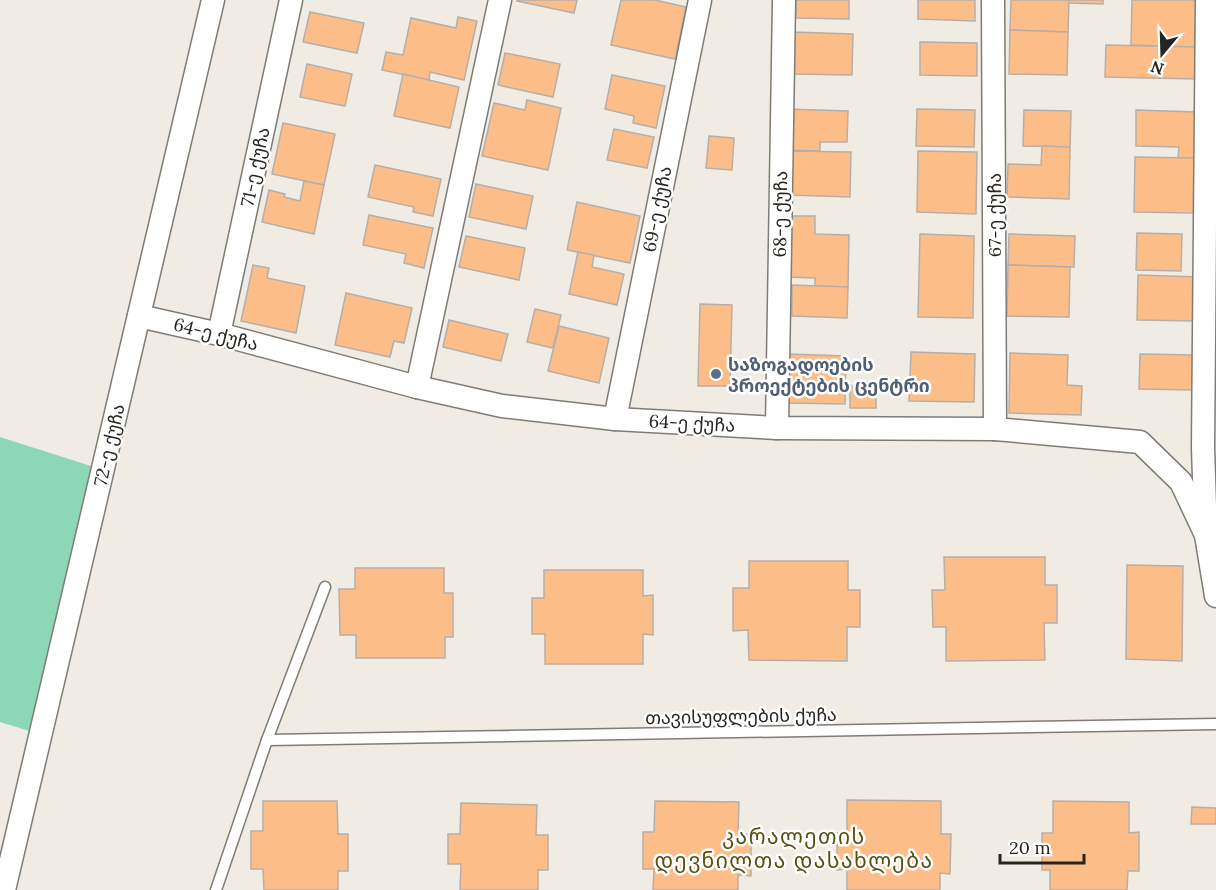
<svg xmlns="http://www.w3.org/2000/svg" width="1216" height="890" viewBox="0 0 1216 890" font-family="Lora,'Noto Sans Georgian',serif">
<rect width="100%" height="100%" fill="#f0ebe3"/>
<path fill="#8cd7b6" d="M0,437l94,30 -58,266 -36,-11z"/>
<g fill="#fcbd88" stroke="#b6afa9" stroke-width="1.5">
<path d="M518,0h59l-3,13 -57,-12z"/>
<path d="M621,0h34l31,7 -11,52 -64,-14z"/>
<path d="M796,0h53v19l-53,-1z"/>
<path d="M918,0h57v21l-57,-2z"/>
<path d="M1011,0h58l-1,32 -58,-2z"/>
<path d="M1069,0h34v4l-34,-1z"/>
<path d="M1132,0h64l-1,47 -64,-2z"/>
<path d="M310,12l54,11 -7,30 -54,-11z"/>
<path d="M458,17l19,4 -13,59 -34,-8 -1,8 -47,-10 4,-18 17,3 8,-37 45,10z"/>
<path d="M1010,30l58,2 -1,43 -58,-1z"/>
<path d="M792,32l61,2 -1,41 -61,-1z"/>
<path d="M920,42l57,1v33l-57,-1z"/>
<path d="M1106,45l89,2v32l-90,-2z"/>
<path d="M505,53l55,11 -7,33 -55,-12z"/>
<path d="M307,64l45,10 -7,32 -45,-9z"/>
<path d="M403,74l56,13 -9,41 -56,-12z"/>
<path d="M612,75l53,11 -9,42 -23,-5 1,-7 -29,-7z"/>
<path d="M527,100l34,8 -13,62 -66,-14 12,-53 31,7z"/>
<path d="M786,109l62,2 -1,31h-27v9l-35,-1z"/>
<path d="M917,109l58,1 -1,37 -58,-1z"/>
<path d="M1024,110l47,1 -1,36 -47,-1z"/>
<path d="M1136,110l61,2 -1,46h-18l1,-11 -43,-1z"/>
<path d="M283,123l52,11 -11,51 -52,-11z"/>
<path d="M614,129l40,8 -7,31 -40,-8z"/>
<path d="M709,136l25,2 -2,32 -26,-2z"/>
<path d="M1042,146l28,1 -1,52 -62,-2 1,-33 33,1z"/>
<path d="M792,151l59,1 -1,45 -60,-2z"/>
<path d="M918,151l59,1 -1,62 -59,-2z"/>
<path d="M1135,157l61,1 -1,55 -61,-1z"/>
<path d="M375,165l66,14 -8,37 -20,-4 1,-5 -46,-10z"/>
<path d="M304,181l20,4 -10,49 -52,-12 7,-32 16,4 -1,3 16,4z"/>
<path d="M476,184l57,12 -7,33 -57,-12z"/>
<path d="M577,202l63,14 -10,47 -63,-13z"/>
<path d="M369,215l64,13 -9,40 -20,-5 2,-9 -43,-9z"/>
<path d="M788,216h27v18l34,1 -1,52 -33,-1v-8l-29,-1z"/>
<path d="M1137,233l45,1 -1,37 -45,-1z"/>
<path d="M920,234l54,2 -1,82 -55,-1z"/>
<path d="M1009,234l66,2 -1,31 -66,-2z"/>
<path d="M466,236l59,12 -6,32 -60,-13z"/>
<path d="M578,252l16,3 -2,12 32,7 -7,31 -48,-11z"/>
<path d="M253,265l16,3 -2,10 38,8 -9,47 -55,-12z"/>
<path d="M1008,265l62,2 -1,50 -62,-1z"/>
<path d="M1138,275l60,2 -2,44 -59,-1z"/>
<path d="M792,285l56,2 -1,31 -55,-2z"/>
<path d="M346,293l66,15 -8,35 -10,-2 -4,16 -55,-12z"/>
<path d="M700,304l32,1 -2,81h-32z"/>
<path d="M535,309l26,6 -8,33 -26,-6z"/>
<path d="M449,320l59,14 -7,27 -58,-14z"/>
<path d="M559,326l50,12 -10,45 -51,-12z"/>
<path d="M911,352l64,2 -1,48 -65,-1z"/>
<path d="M1010,353l58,2 -1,30 15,1 -1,29 -72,-2z"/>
<path d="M787,354l59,2 -1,48 -59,-1z"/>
<path d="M1140,354l54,1 -1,35 -54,-1z"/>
<path d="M850,386l26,1v21h-26z"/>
<path d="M944,557h101v28h12v38h-13l1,37 -99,1v-34h-13l-1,-37h13z"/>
<path d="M749,561h99v29h12v37h-13v34l-98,-1 -1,-30 -15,1v-43h16z"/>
<path d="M1127,565l56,1 -1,95 -56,-2z"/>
<path d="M355,568h89v25h9v44h-8v21h-89v-23h-16l-1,-46h16z"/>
<path d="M544,570h99v26l10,-1v40l-10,-1v30h-98v-30h-13v-36h12z"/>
<path d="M847,800l94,1v33h10l-1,40 -10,-1v17h-93v-21l-10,1v-37h10z"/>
<path d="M263,801h74l1,33h10v37h-10v19h-74l-1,-21h-12v-38h12z"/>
<path d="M655,801l84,1 -1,32h13v42l-13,-1v15h-85l1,-21h-11v-37h11z"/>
<path d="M1053,801l76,1v31l10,-1v39h-11l-1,19h-77v-20h-8v-37h11z"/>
<path d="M461,803l76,2 -1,30h12v35h-10v20h-78l1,-26h-13v-30h12z"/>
<path d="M1192,807l24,1v16h-25z"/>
</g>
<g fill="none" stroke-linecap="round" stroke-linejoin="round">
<defs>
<g id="service">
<path d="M267,740l949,-16"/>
<path d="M216,890l51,-150 58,-153"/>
</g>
<g id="minor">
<path d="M993,0l2,429"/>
<path d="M1207,0l-4,448 3,87 10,61"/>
<path d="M139,316l80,18 198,53 85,19 113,13 162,9 218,1 145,13 41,40 25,53"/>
<path d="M219,334l72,-334"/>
<path d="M417,387l83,-387"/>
<path d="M615,419l85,-419"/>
<path d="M777,428l7,-428"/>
<path d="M4,890l209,-890"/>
</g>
</defs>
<use href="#service" stroke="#807c75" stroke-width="13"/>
<use href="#minor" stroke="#807c75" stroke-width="25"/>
<use href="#service" stroke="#fff" stroke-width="10"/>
<use href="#minor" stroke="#fff" stroke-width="22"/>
</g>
<circle fill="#5c6f8a" stroke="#fff" stroke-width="2" cx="716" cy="374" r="6"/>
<g text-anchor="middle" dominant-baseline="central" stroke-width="5" stroke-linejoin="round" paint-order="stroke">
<g font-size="18" fill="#262522" stroke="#fff">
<text transform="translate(255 167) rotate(-78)">71-ე ქუჩა</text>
<text transform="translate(657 209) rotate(-79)">69-ე ქუჩა</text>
<text transform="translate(780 214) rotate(-89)">68-ე ქუჩა</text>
<text transform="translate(994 215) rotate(-90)">67-ე ქუჩა</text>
<text transform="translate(216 334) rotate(14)">64-ე ქუჩა</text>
<text transform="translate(692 423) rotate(3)">64-ე ქუჩა</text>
<text transform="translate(109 445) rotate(-77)">72-ე ქუჩა</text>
<text transform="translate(741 716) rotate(-1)">თავისუფლების ქუჩა</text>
</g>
<g font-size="18" font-weight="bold" fill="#4e5e75" stroke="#fff" text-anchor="start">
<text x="728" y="364">საზოგადოების<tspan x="728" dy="21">პროექტების ცენტრი</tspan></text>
</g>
<g font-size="21" letter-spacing="1.5" fill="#584e0f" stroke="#fff">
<text x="794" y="836">კარალეთის<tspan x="794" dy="24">დევნილთა დასახლება</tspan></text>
</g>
</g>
<g transform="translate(1162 54) rotate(199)" stroke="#ffffff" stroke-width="4.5" paint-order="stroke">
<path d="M0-4.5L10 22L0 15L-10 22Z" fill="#262522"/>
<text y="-9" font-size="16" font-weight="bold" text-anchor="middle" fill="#262522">N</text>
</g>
<path d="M1000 854v9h84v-9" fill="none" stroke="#262522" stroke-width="3"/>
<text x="1009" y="854" font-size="18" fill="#262522" stroke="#ffffff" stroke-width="4.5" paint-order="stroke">20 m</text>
</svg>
